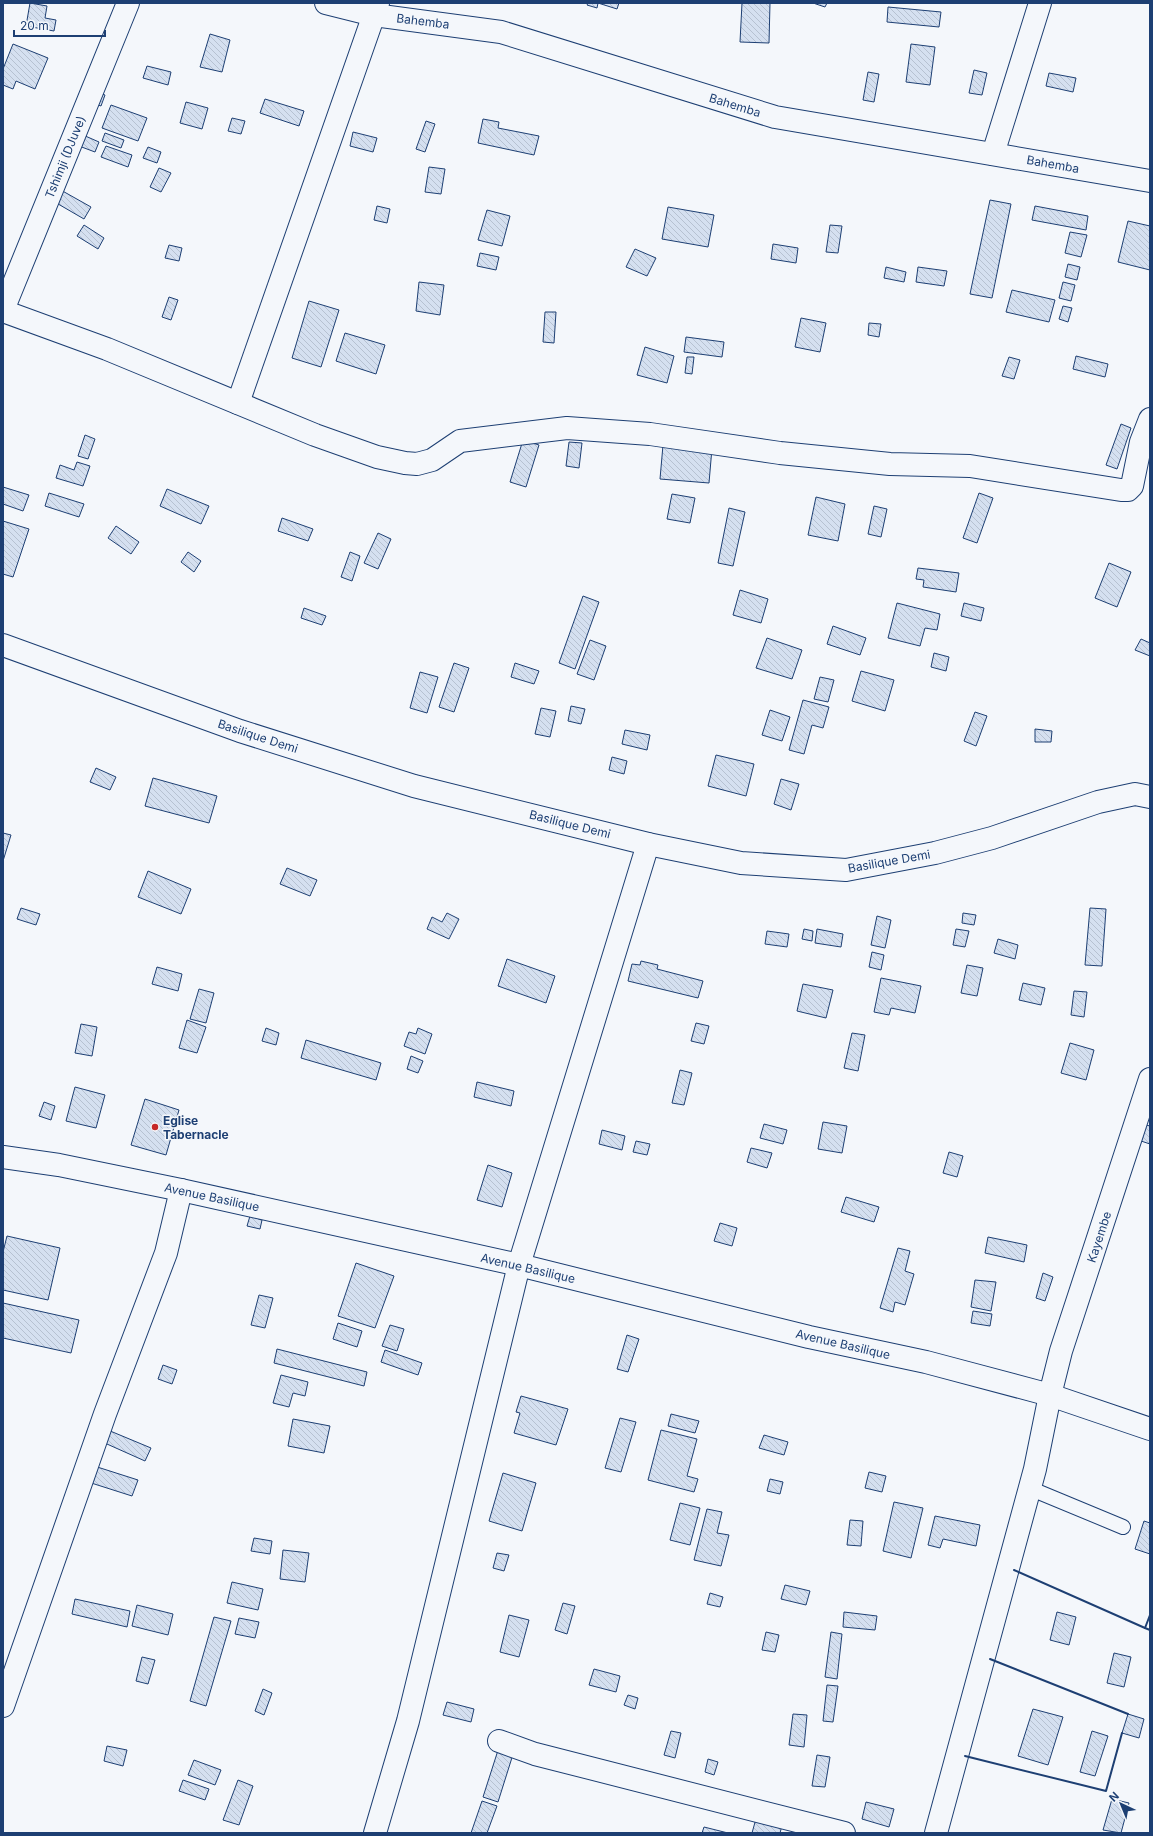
<svg xmlns="http://www.w3.org/2000/svg" width="1153" height="1836" viewBox="0 0 1153 1836" font-family="Inter,sans-serif">
<defs>
<pattern id="building-back-hatch" width="6" height="6" patternUnits="userSpaceOnUse"><rect width="6" height="6" fill="#d5e0f0"/><path d="M-1 5l2 2M0 0l6 6M5-1l2 2" fill="none" stroke="#b6c1d1"/></pattern>
</defs>
<rect width="100%" height="100%" fill="#f4f7fb"/>
<g fill="url(#building-back-hatch)" stroke="#1d3f73">
<path d="M30,3l17,3 -2,12 11,2 -2,11 -28,-5z"/>
<path d="M588,3h31l-2,6 -19,-6 -1,5 -10,-3z"/>
<path d="M742,3h28l-1,40 -29,-1z"/>
<path d="M813,3h14l-2,4z"/>
<path d="M888,7l53,5 -2,15 -52,-5z"/>
<path d="M210,34l20,6 -8,32 -22,-5z"/>
<path d="M13,44l35,14 -13,31 -19,-8 -3,8 -10,-4v-16z"/>
<path d="M911,44l24,3 -5,38 -24,-3z"/>
<path d="M147,66l24,6 -3,13 -25,-7z"/>
<path d="M974,70l13,3 -5,22 -13,-2z"/>
<path d="M868,72l11,2 -5,28 -11,-2z"/>
<path d="M1049,73l27,5 -3,14 -27,-6z"/>
<path d="M97,92l8,3 -4,11 -8,-3z"/>
<path d="M265,99l39,12 -5,15 -39,-13z"/>
<path d="M186,102l22,6 -6,21 -22,-6z"/>
<path d="M111,105l36,13 -9,23 -36,-13z"/>
<path d="M232,118l13,3 -4,13 -13,-3z"/>
<path d="M483,119l16,3 -1,6 41,8 -5,19 -56,-12z"/>
<path d="M426,121l9,3 -10,28 -9,-3z"/>
<path d="M353,132l24,6 -4,14 -23,-6z"/>
<path d="M105,133l19,7 -3,8 -19,-7z"/>
<path d="M83,135l16,7 -4,10 -16,-6z"/>
<path d="M106,146l26,9 -4,12 -27,-10z"/>
<path d="M148,147l13,5 -4,11 -14,-5z"/>
<path d="M429,167l16,2 -4,25 -16,-2z"/>
<path d="M159,168l12,5 -10,19 -11,-5z"/>
<path d="M59,189l32,18 -7,12 -31,-18z"/>
<path d="M990,200l21,4 -19,94 -22,-4z"/>
<path d="M377,206l13,3 -3,14 -13,-3z"/>
<path d="M1035,206l53,10 -2,14 -54,-10z"/>
<path d="M668,207l46,8 -6,32 -46,-8z"/>
<path d="M487,210l23,6 -8,30 -24,-6z"/>
<path d="M1128,221l22,5v44l-32,-8z"/>
<path d="M84,225l20,13 -6,11 -21,-13z"/>
<path d="M830,225l12,1 -4,27 -12,-1z"/>
<path d="M1070,232l17,3 -6,22 -16,-4z"/>
<path d="M773,244l25,4 -2,15 -25,-4z"/>
<path d="M169,245l13,3 -3,13 -14,-3z"/>
<path d="M635,249l21,9 -9,18 -21,-9z"/>
<path d="M480,253l19,4 -3,13 -19,-4z"/>
<path d="M1068,264l12,3 -3,13 -12,-3z"/>
<path d="M886,267l20,5 -2,10 -20,-4z"/>
<path d="M918,267l29,4 -3,15 -28,-4z"/>
<path d="M419,282l25,3 -4,30 -24,-4z"/>
<path d="M1063,282l12,3 -4,16 -12,-3z"/>
<path d="M1012,290l43,10 -6,22 -43,-10z"/>
<path d="M169,297l9,3 -7,20 -9,-3z"/>
<path d="M309,301l30,9 -18,57 -29,-9z"/>
<path d="M1063,306l9,2 -4,14 -9,-3z"/>
<path d="M545,312h11l-2,31 -11,-1z"/>
<path d="M801,318l25,5 -6,29 -25,-5z"/>
<path d="M869,323l12,1 -2,13 -11,-2z"/>
<path d="M345,333l40,12 -9,29 -40,-13z"/>
<path d="M686,337l38,5 -2,15 -38,-5z"/>
<path d="M645,347l29,9 -7,27 -30,-8z"/>
<path d="M1076,356l32,8 -3,13 -32,-8z"/>
<path d="M687,357h7l-2,17 -7,-1z"/>
<path d="M1009,357l11,3 -6,19 -12,-3z"/>
<path d="M1121,424l10,4 -14,41 -11,-4z"/>
<path d="M85,435l10,4 -7,20 -10,-3z"/>
<path d="M523,440l16,5 -13,42 -16,-5z"/>
<path d="M569,442l13,1 -3,25 -13,-2z"/>
<path d="M663,445l49,3 -3,35 -49,-4z"/>
<path d="M77,462l13,4 -7,20 -27,-8 4,-13 14,5z"/>
<path d="M3,487l26,8 -6,16 -20,-7z"/>
<path d="M167,489l42,17 -8,18 -41,-18z"/>
<path d="M49,493l35,11 -5,13 -34,-11z"/>
<path d="M979,493l14,5 -16,45 -14,-5z"/>
<path d="M672,494l23,4 -5,25 -23,-4z"/>
<path d="M816,497l29,7 -7,37 -30,-6z"/>
<path d="M874,506l13,3 -6,28 -13,-3z"/>
<path d="M729,508l16,4 -12,54 -15,-3z"/>
<path d="M282,518l31,11 -5,12 -30,-10z"/>
<path d="M3,521l26,8 -16,48 -10,-3z"/>
<path d="M116,526l23,16 -8,12 -23,-16z"/>
<path d="M378,533l13,6 -13,30 -14,-6z"/>
<path d="M188,552l13,9 -7,11 -13,-10z"/>
<path d="M350,552l10,4 -8,25 -11,-4z"/>
<path d="M1109,563l22,9 -14,35 -22,-9z"/>
<path d="M918,568l41,5 -3,19 -33,-5 1,-7 -8,-1z"/>
<path d="M740,590l28,9 -7,24 -28,-8z"/>
<path d="M583,596l16,6 -24,67 -16,-6z"/>
<path d="M897,603l43,11 -3,16 -12,-2 -5,18 -32,-8z"/>
<path d="M964,603l20,5 -3,13 -20,-5z"/>
<path d="M304,608l22,8 -4,9 -21,-7z"/>
<path d="M833,626l33,12 -6,17 -33,-11z"/>
<path d="M767,638l35,12 -10,29 -36,-11z"/>
<path d="M1141,639l9,4v13l-15,-6z"/>
<path d="M590,640l16,6 -12,34 -17,-6z"/>
<path d="M934,653l15,4 -3,14 -15,-4z"/>
<path d="M454,663l15,5 -15,44 -15,-5z"/>
<path d="M515,663l24,8 -5,13 -23,-7z"/>
<path d="M861,671l33,9 -9,31 -33,-10z"/>
<path d="M420,672l18,5 -11,36 -17,-5z"/>
<path d="M820,677l14,3 -6,22 -14,-3z"/>
<path d="M803,700l26,7 -6,21 -11,-3 -8,29 -15,-4z"/>
<path d="M571,706l14,3 -4,15 -13,-3z"/>
<path d="M541,708l15,3 -6,26 -15,-3z"/>
<path d="M770,710l20,7 -8,24 -20,-6z"/>
<path d="M975,712l12,4 -11,30 -12,-5z"/>
<path d="M1035,729l17,2 -1,11h-16z"/>
<path d="M625,730l25,5 -3,15 -25,-6z"/>
<path d="M716,755l38,9 -8,32 -38,-10z"/>
<path d="M612,757l15,4 -3,13 -15,-4z"/>
<path d="M96,768l20,9 -6,13 -20,-8z"/>
<path d="M153,778l64,18 -8,27 -64,-17z"/>
<path d="M781,779l18,5 -8,26 -17,-6z"/>
<path d="M3,833l8,2 -8,26z"/>
<path d="M287,868l30,12 -7,16 -30,-12z"/>
<path d="M148,871l43,18 -10,25 -43,-17z"/>
<path d="M21,908l19,6 -4,11 -19,-6z"/>
<path d="M1090,908l16,1 -4,57 -17,-1z"/>
<path d="M447,913l12,6 -10,20 -22,-10 5,-12 10,5z"/>
<path d="M963,913l13,2 -2,10 -12,-2z"/>
<path d="M877,916l14,4 -6,28 -14,-3z"/>
<path d="M804,929l9,2 -1,10 -10,-2z"/>
<path d="M817,929l26,5 -2,13 -26,-4z"/>
<path d="M956,929l13,2 -4,16 -12,-2z"/>
<path d="M767,931l22,3 -2,13 -22,-3z"/>
<path d="M998,939l20,6 -3,14 -21,-6z"/>
<path d="M872,952l12,3 -3,15 -12,-3z"/>
<path d="M507,959l48,17 -9,27 -48,-17z"/>
<path d="M641,961l17,4 -1,4 46,12 -5,17 -70,-17 4,-17 8,1z"/>
<path d="M967,965l16,3 -6,28 -16,-3z"/>
<path d="M157,967l25,7 -4,17 -26,-7z"/>
<path d="M881,978l40,8 -6,27 -24,-5 -2,7 -15,-3z"/>
<path d="M1023,983l22,5 -4,17 -22,-5z"/>
<path d="M803,984l30,6 -7,28 -29,-7z"/>
<path d="M199,989l15,4 -8,30 -16,-4z"/>
<path d="M1074,991l13,1 -3,25 -13,-2z"/>
<path d="M187,1020l19,7 -9,26 -18,-5z"/>
<path d="M696,1023l13,3 -5,18 -13,-3z"/>
<path d="M81,1024l16,3 -5,29 -17,-3z"/>
<path d="M266,1028l13,5 -3,12 -14,-4z"/>
<path d="M418,1028l14,6 -7,20 -21,-8 5,-14 7,2z"/>
<path d="M852,1033l13,2 -7,36 -14,-3z"/>
<path d="M306,1040l75,23 -5,17 -75,-22z"/>
<path d="M1070,1043l24,7 -8,30 -25,-7z"/>
<path d="M411,1056l12,5 -5,12 -11,-4z"/>
<path d="M680,1070l12,3 -8,32 -12,-2z"/>
<path d="M477,1082l37,9 -3,15 -37,-9z"/>
<path d="M75,1087l30,8 -9,33 -30,-7z"/>
<path d="M145,1099l34,11 -13,45 -35,-10z"/>
<path d="M44,1102l11,4 -4,14 -12,-4z"/>
<path d="M823,1122l24,4 -5,27 -24,-4z"/>
<path d="M764,1124l23,6 -4,14 -23,-6z"/>
<path d="M1146,1125l4,1v18l-9,-3z"/>
<path d="M602,1130l23,6 -3,14 -23,-6z"/>
<path d="M636,1141l14,3 -3,11 -14,-3z"/>
<path d="M751,1148l21,5 -5,15 -20,-6z"/>
<path d="M949,1152l14,4 -6,21 -14,-4z"/>
<path d="M488,1165l24,8 -10,34 -25,-7z"/>
<path d="M846,1197l33,10 -5,15 -33,-10z"/>
<path d="M250,1216l12,4 -2,9 -13,-3z"/>
<path d="M720,1223l17,5 -5,18 -18,-5z"/>
<path d="M7,1236l53,12 -12,52 -45,-10v-38z"/>
<path d="M988,1237l39,8 -3,17 -39,-9z"/>
<path d="M898,1248l12,3 -5,20 9,3 -9,31 -10,-3 -2,10 -13,-4z"/>
<path d="M356,1263l38,13 -19,52 -37,-12z"/>
<path d="M1043,1273l10,4 -8,24 -9,-3z"/>
<path d="M975,1280l21,2 -5,29 -20,-4z"/>
<path d="M259,1295l14,3 -8,30 -14,-3z"/>
<path d="M3,1303l76,17 -8,33 -68,-15z"/>
<path d="M973,1311l19,3 -2,12 -19,-3z"/>
<path d="M338,1323l24,8 -5,16 -24,-8z"/>
<path d="M390,1325l14,4 -7,22 -15,-5z"/>
<path d="M627,1335l12,4 -11,33 -11,-3z"/>
<path d="M277,1349l90,23 -3,14 -90,-23z"/>
<path d="M385,1350l37,13 -4,12 -37,-13z"/>
<path d="M163,1365l14,5 -5,14 -14,-5z"/>
<path d="M281,1375l27,7 -3,14 -12,-3 -4,14 -16,-4z"/>
<path d="M521,1396l47,13 -12,36 -42,-12 6,-20 -4,-1z"/>
<path d="M671,1414l28,7 -4,12 -27,-7z"/>
<path d="M620,1418l16,4 -15,50 -16,-4z"/>
<path d="M293,1419l37,7 -6,27 -36,-7z"/>
<path d="M103,1428l48,20 -6,13 -47,-21z"/>
<path d="M661,1430l36,9 -10,37 11,3 -4,13 -46,-12z"/>
<path d="M764,1435l24,7 -4,13 -25,-7z"/>
<path d="M91,1465l47,15 -6,16 -47,-15z"/>
<path d="M869,1472l17,4 -4,16 -17,-4z"/>
<path d="M503,1473l33,10 -14,48 -33,-10z"/>
<path d="M770,1479l13,3 -3,12 -13,-3z"/>
<path d="M894,1502l29,6 -12,50 -28,-7z"/>
<path d="M680,1503l20,5 -10,37 -20,-5z"/>
<path d="M707,1509l15,3 -5,21 12,2 -8,31 -27,-6z"/>
<path d="M935,1516l45,9 -4,21 -33,-7 -3,9 -12,-3z"/>
<path d="M850,1520l13,1 -2,25 -14,-1z"/>
<path d="M1144,1521l6,2v31l-15,-5z"/>
<path d="M254,1538l18,3 -2,13 -19,-3z"/>
<path d="M283,1550l26,3 -4,29 -25,-3z"/>
<path d="M497,1553l12,2 -5,16 -11,-3z"/>
<path d="M232,1582l31,7 -5,21 -31,-7z"/>
<path d="M785,1585l25,6 -4,14 -25,-6z"/>
<path d="M710,1593l13,4 -3,10 -13,-3z"/>
<path d="M75,1599l55,12 -3,16 -55,-13z"/>
<path d="M563,1603l12,3 -8,28 -12,-4z"/>
<path d="M137,1605l36,9 -5,21 -36,-9z"/>
<path d="M844,1612l33,4 -2,14 -32,-3z"/>
<path d="M1057,1612l19,5 -7,28 -19,-5z"/>
<path d="M509,1615l20,5 -10,37 -19,-5z"/>
<path d="M214,1617l17,4 -25,85 -16,-5z"/>
<path d="M239,1618l20,4 -4,16 -20,-4z"/>
<path d="M766,1632l13,3 -4,17 -13,-2z"/>
<path d="M831,1632l11,2 -5,45 -12,-2z"/>
<path d="M1114,1653l17,4 -7,30 -17,-4z"/>
<path d="M142,1657l13,3 -7,24 -12,-3z"/>
<path d="M594,1669l26,7 -4,16 -27,-7z"/>
<path d="M827,1685l11,1 -5,36 -10,-1z"/>
<path d="M263,1689l9,4 -8,22 -9,-4z"/>
<path d="M628,1695l10,3 -3,11 -11,-4z"/>
<path d="M447,1702l27,7 -3,13 -28,-7z"/>
<path d="M1033,1709l30,8 -15,48 -30,-9z"/>
<path d="M793,1714l14,1 -3,32 -15,-2z"/>
<path d="M1128,1714l16,5 -5,19 -17,-5z"/>
<path d="M671,1731l10,2 -6,25 -11,-3z"/>
<path d="M1092,1731l16,5 -13,40 -15,-4z"/>
<path d="M500,1744l15,4 -17,54 -15,-5z"/>
<path d="M107,1746l20,4 -4,16 -19,-5z"/>
<path d="M817,1755l13,2 -5,30 -13,-1z"/>
<path d="M708,1759l10,3 -4,13 -9,-3z"/>
<path d="M194,1760l27,10 -6,15 -27,-10z"/>
<path d="M183,1780l26,9 -4,11 -26,-9z"/>
<path d="M238,1780l15,6 -14,39 -16,-5z"/>
<path d="M1112,1799l17,4 -8,30 -18,-3z"/>
<path d="M482,1801l15,5 -10,27h-16z"/>
<path d="M866,1802l28,7 -5,18 -27,-8z"/>
<path d="M757,1815l26,7 -3,11h-28z"/>
<path d="M704,1827l24,6h-26z"/>
</g>
<g fill="none" stroke-linecap="round" stroke-linejoin="round">
<defs>
<path id="service" d="M1029,1488l94,39"/>
<g id="minor">
<path d="M326,3l48,12 127,17 274,85 375,64"/>
<path d="M993,154l47,-151"/>
<path d="M3,310l125,-307"/>
<path d="M3,311l104,38 208,86 62,22 28,6 12,1 15,-4 28,-19 107,-13 83,6 130,19 110,11 80,2 151,24h7l4,-4 9,-44 9,-23"/>
<path d="M238,403l140,-400"/>
<path d="M3,645l237,86 174,55 234,58 93,19 105,7 89,-17 57,-15 106,-36 37,-8 15,3"/>
<path d="M3,1157l56,8 122,25 338,75 290,72 117,25 124,33 100,34"/>
<path d="M3,1706l102,-292 61,-161 15,-63"/>
<path d="M499,1741l36,13 309,79"/>
<path d="M375,1833l33,-112 111,-456 129,-421"/>
<path d="M936,1833l99,-364 15,-74 11,-44 89,-272"/>
</g>
</defs>
<use href="#service" stroke="#1d3f73" stroke-width="16"/>
<use href="#minor" stroke="#1d3f73" stroke-width="24"/>
<use href="#service" stroke="#f4f7fb" stroke-width="14"/>
<use href="#minor" stroke="#f4f7fb" stroke-width="22"/>
<g stroke="#1d3f73" stroke-width="2">
<path d="M1014,1570l131,58"/>
<path d="M1150,1615l-5,13 5,2"/>
<path d="M990,1659l138,55"/>
<path d="M965,1756l141,35 16,-58"/>
</g>
</g>
<circle fill="#c62828" stroke="#f4f7fb" stroke-width="1.5" cx="155" cy="1127" r="4"/>
<g text-anchor="middle" dominant-baseline="central" stroke-width="3" stroke-linejoin="round" paint-order="stroke">
<g font-size="12" fill="#1d3f73" stroke="#f4f7fb">
<text transform="translate(423 21) rotate(7)">Bahemba</text>
<text transform="translate(735 105) rotate(17)">Bahemba</text>
<text transform="translate(65 157) rotate(-68)">Tshimji (DJuve)</text>
<text transform="translate(1053 164) rotate(10)">Bahemba</text>
<text transform="translate(258 736) rotate(18)">Basilique Demi</text>
<text transform="translate(570 824) rotate(14)">Basilique Demi</text>
<text transform="translate(889 861) rotate(-10)">Basilique Demi</text>
<text transform="translate(212 1197) rotate(12)">Avenue Basilique</text>
<text transform="translate(1099 1237) rotate(-72)">Kayembe</text>
<text transform="translate(528 1268) rotate(13)">Avenue Basilique</text>
<text transform="translate(843 1344) rotate(13)">Avenue Basilique</text>
</g>
<g font-size="12" font-weight="bold" fill="#1d3f73" stroke="#f4f7fb" text-anchor="start">
<text x="163" y="1120">Eglise<tspan x="163" dy="14">Tabernacle</tspan></text>
</g>
</g>
<rect width="1153" height="1836" fill="none" stroke="#1d3f73" stroke-width="8"/>
<g transform="translate(1121 1804) rotate(316)" stroke="#f4f7fb" stroke-width="3" paint-order="stroke">
<path d="M0-3L7 15L0 10L-7 15Z" fill="#1d3f73"/>
<text y="-6" font-size="11" font-weight="bold" text-anchor="middle" fill="#1d3f73">N</text>
</g>
<path d="M14 30v6h91v-6" fill="none" stroke="#1d3f73" stroke-width="2"/>
<text x="20" y="30" font-size="12" fill="#1d3f73" stroke="#f4f7fb" stroke-width="3" paint-order="stroke">20 m</text>
</svg>
